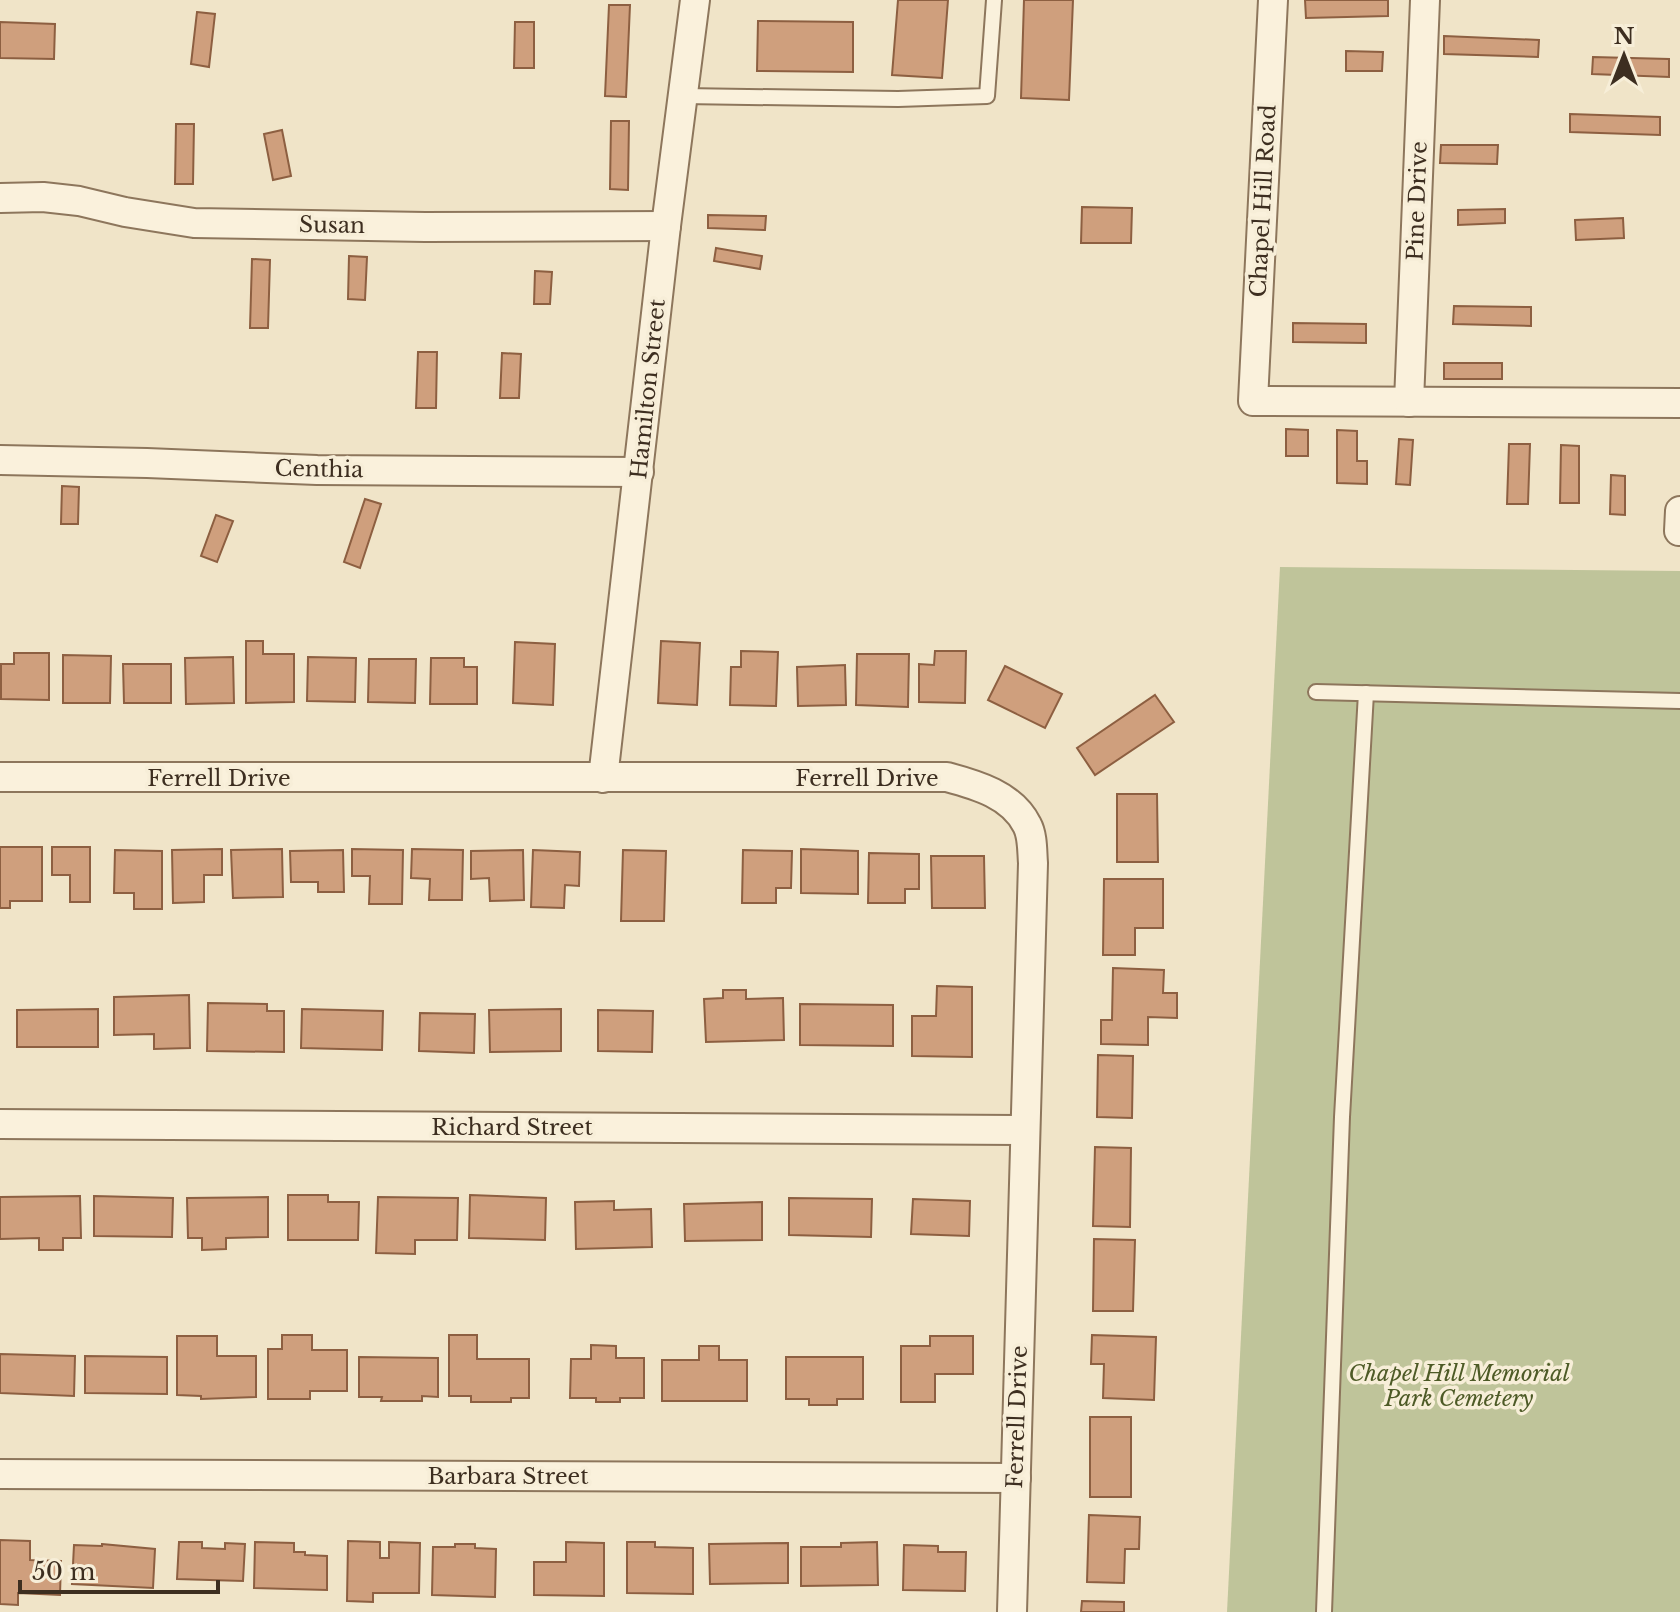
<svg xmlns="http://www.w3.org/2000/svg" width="1680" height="1612" viewBox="0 0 1680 1612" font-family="'Libre Baskerville',serif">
<rect width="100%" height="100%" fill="#f0e4c8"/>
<path fill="#bfc49a" d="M1280,567l400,4v1041h-453z"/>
<g fill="#cf9f7d" stroke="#8d5f41" stroke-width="2">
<path d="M898,0h50l-6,78 -50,-3z"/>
<path d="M1024,0h49l-4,100 -48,-2z"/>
<path d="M1305,0h83v16l-82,2z"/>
<path d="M609,5h21l-4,92 -21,-1z"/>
<path d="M197,12l18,2 -6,53 -18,-3z"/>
<path d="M758,21l95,1v50l-96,-1z"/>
<path d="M0,22l55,2 -1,35 -54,-1z"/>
<path d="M515,22h19v46h-20z"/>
<path d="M1444,36l95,4 -1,17 -94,-3z"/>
<path d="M1346,51l37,1 -1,19h-36z"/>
<path d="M1593,57l76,2v18l-77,-3z"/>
<path d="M1570,114l90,3v18l-90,-3z"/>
<path d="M611,121h18l-1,69 -18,-1z"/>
<path d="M176,124h18l-1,60h-18z"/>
<path d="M282,130l9,46 -18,4 -9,-46z"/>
<path d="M1441,145h57l-1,19 -57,-1z"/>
<path d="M1082,207l50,1 -1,35h-50z"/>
<path d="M1505,209v14l-47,2v-15z"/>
<path d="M708,215l58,1 -1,14 -57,-2z"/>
<path d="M1623,218l1,20 -48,2 -1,-20z"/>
<path d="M716,248l46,8 -2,13 -46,-8z"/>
<path d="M349,256l18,1 -2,43 -17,-1z"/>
<path d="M252,259l18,1 -2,68h-18z"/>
<path d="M535,271l17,1 -2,32h-16z"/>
<path d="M1454,306l77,1v19l-78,-2z"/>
<path d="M1293,323l73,1v19l-73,-1z"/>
<path d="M418,352h19l-1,56h-20z"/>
<path d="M502,353l19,1 -2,44h-19z"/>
<rect x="1444" y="363" width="58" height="16"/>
<path d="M1286,429l22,1v26h-22z"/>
<path d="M1337,430l20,1v30h10v23l-30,-1z"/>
<path d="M1399,439l14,1 -3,45 -14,-1z"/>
<path d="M1509,444h21l-2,60h-21z"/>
<path d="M1561,445l18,1v57h-19z"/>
<path d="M1611,475l14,1v39l-15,-1z"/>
<path d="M62,486l17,1 -1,37h-17z"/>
<path d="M365,499l16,5 -21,64 -16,-6z"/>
<path d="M216,515l17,6 -16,41 -16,-6z"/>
<path d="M246,641h17v13h31v48l-48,1z"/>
<path d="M661,641l39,2 -3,62 -39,-2z"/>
<path d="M515,642l40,2 -2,61 -40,-2z"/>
<path d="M741,651l37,1 -2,54 -46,-1 1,-38h10z"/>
<path d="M935,651h31l-1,52 -46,-1v-38l15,1z"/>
<path d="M14,653h35v47l-48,-1v-35h13z"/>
<path d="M857,654h52l-1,53 -52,-2z"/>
<path d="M63,655l48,1 -1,47h-47z"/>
<path d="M233,657l1,46 -48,1 -1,-46z"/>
<path d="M308,657l48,1 -1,44 -48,-1z"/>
<path d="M431,658h33v9h13v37h-47z"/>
<path d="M369,659h47l-1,44 -47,-1z"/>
<path d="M123,664h48v39h-47z"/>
<path d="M845,665l1,40 -48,1 -1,-39z"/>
<path d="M1005,666l57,28 -17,34 -57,-28z"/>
<path d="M1155,695l19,27 -79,53 -18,-27z"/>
<path d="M1117,794h40l1,68h-41z"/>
<path d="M0,847h42v54h-32v7h-10z"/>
<path d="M52,847h38v55h-20v-27h-18z"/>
<path d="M222,849v26h-18v27l-31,1 -1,-53z"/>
<path d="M282,849l1,48 -50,1 -2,-48z"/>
<path d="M352,849l51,1 -1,54h-33l1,-28h-18z"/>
<path d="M412,849l51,1 -1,50h-33l1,-21 -19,-1z"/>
<path d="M801,849l57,2v43l-57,-1z"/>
<path d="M115,850l47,1v58h-28v-16h-20z"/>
<path d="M343,850l1,42h-26v-10h-27l-1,-31z"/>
<path d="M523,850l1,50 -34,1 -1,-23 -18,1v-28z"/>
<path d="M533,850l47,2 -1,34 -14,-1 -1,23 -33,-1z"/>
<path d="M623,850l43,1 -2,70h-43z"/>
<path d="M743,850l49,1 -1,37h-15v15h-34z"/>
<path d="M869,853l50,1v35h-14v14h-37z"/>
<path d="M931,856h53l1,52h-53z"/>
<path d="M1104,879h59v49h-28v27h-32z"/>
<path d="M1113,968l51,2 -1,23h14v25l-29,-1v28l-47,-1v-24h11z"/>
<path d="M937,986l35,1v70l-60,-1v-40h24z"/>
<path d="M723,990h23v9l37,-1 1,42 -78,2 -2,-43 19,-1z"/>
<path d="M189,995l1,53 -36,1v-15l-40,1v-38z"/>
<path d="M208,1003l59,1v7h17v41l-77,-1z"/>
<path d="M800,1004l93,1v41l-93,-1z"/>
<path d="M98,1009v38h-81v-37z"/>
<path d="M302,1009l81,2 -1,39 -81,-2z"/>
<path d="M561,1009v42l-71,1 -1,-42z"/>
<path d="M598,1010l55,1 -1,41 -54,-1z"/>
<path d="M420,1013l55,1 -1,39 -55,-2z"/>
<path d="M1098,1055l35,1 -1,62 -35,-1z"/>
<path d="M1095,1147l36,1 -1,79 -37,-1z"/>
<path d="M288,1195h40v7h31l-1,38h-70z"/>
<path d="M470,1195l76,3 -1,42 -76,-2z"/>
<path d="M80,1196l1,42h-18v12h-24v-12l-39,1v-42z"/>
<path d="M94,1196l79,2 -1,39 -78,-1z"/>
<path d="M268,1197v40l-42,1v11l-24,1v-12h-14l-1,-40z"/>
<path d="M378,1197l80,1 -1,42h-42v14l-39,-1z"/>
<path d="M789,1198l83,1 -1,38 -82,-2z"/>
<path d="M913,1199l57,2 -1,35 -58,-2z"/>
<path d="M614,1201v9l37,-1 1,38 -76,2 -1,-47z"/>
<path d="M762,1202v38l-77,1 -1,-37z"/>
<path d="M1094,1239l41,1 -2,71h-40z"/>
<path d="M282,1335h30v15h35v41h-37v8h-42v-50h14z"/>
<path d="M449,1335h28v24h52v39h-18v4h-40v-6h-22z"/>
<path d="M1092,1335l64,2 -2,63 -51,-2 1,-34h-13z"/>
<path d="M177,1336h40v20h39v41l-55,2v-3l-24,-1z"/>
<path d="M930,1336h43v38h-38v28h-34v-56h29z"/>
<path d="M591,1345l25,1v12h28v40h-24v4h-24v-4h-26l1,-39h20z"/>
<path d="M699,1346h20v14h28v41h-85v-41h37z"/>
<path d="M0,1354l75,2 -1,40 -74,-3z"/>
<path d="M85,1356l82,1v37l-82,-1z"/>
<path d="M359,1357l79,1v39l-16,-1v5h-41l1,-4h-23z"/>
<path d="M786,1357h77v42h-26v6h-28v-6h-23z"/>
<rect x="1090" y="1417" width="41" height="80"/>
<path d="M1089,1515l51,2 -1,32h-14l-1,34 -37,-1z"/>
<path d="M0,1540l30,1v19l31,1 -1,34 -42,-2v12l-18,-1z"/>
<path d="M348,1541l32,1v16h9v-16l31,1 -1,50h-46v9l-26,-1z"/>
<path d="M179,1542h23v6l23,1v-6l20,1 -2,37 -66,-2z"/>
<path d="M255,1542l39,1v9h11v3l22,1v34l-73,-2z"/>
<path d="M566,1542l38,1v53l-70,-1v-33h32z"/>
<path d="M627,1542h28v5l38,1v46l-66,-1z"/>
<path d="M877,1542l1,43 -77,1v-39h40v-4z"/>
<path d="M788,1543v40l-78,1 -1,-40z"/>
<path d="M102,1544l53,5 -2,39 -81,-4 2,-39 28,1z"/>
<path d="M455,1544h20v4l21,1 -1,48 -63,-2 1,-48h22z"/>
<path d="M904,1545l34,1v6h28l-1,39 -62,-1z"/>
<path d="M1082,1601l42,1v10h-43z"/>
</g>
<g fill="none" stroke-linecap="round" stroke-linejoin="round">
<defs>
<g id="service">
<path d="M683,96l215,3 89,-3 7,-96"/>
<path d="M1316,692l364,9"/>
<path d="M1324,1612l18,-495 24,-424"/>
</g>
<g id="minor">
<path d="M1273,0l-20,401 427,2"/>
<path d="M0,198l43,-1 36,4 46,11 69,11 231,4 241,-1"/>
<path d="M1409,402l16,-402"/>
<path d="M0,460l147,3 170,7 322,2"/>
<path d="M1679,531l1,-20"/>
<path d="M0,777h947c30,8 65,18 80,48 6,11 5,27 6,38l-21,749"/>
<path d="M603,778l63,-552 29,-226"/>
<path d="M0,1124l1025,6"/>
<path d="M0,1474l1016,4"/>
</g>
</defs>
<use href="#service" stroke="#8d765c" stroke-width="18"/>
<use href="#minor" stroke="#8d765c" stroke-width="32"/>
<use href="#service" stroke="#faf1dc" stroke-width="14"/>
<use href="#minor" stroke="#faf1dc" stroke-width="28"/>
</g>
<g text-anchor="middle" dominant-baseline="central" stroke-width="7" stroke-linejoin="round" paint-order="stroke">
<g font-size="22" fill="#3d2e20" stroke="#f7eed8">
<text transform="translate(1263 201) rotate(-87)">Chapel Hill Road</text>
<text transform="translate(1417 201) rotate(-88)">Pine Drive</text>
<text transform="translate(332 225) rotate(1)">Susan</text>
<text transform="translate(648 389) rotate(-84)">Hamilton Street</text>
<text transform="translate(319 469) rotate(1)">Centhia</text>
<text x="219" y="778">Ferrell Drive</text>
<text x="867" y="778">Ferrell Drive</text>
<text x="512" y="1127">Richard Street</text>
<text transform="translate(1017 1417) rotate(-88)">Ferrell Drive</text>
<text x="508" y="1476">Barbara Street</text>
</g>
<g font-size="22" font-style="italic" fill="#4d5a26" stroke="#f7eed8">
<text x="1459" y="1373">Chapel Hill Memorial<tspan x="1459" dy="25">Park Cemetery</tspan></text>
</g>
</g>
<g transform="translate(1624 56)" stroke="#f7eed8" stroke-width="6" paint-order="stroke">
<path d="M0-6L14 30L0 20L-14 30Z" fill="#3d2e20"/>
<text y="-12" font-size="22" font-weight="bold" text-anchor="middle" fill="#3d2e20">N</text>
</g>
<path d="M20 1580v12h198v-12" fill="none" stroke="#3d2e20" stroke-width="4"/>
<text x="32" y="1580" font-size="24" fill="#3d2e20" stroke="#f7eed8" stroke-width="6" paint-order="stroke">50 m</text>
</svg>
